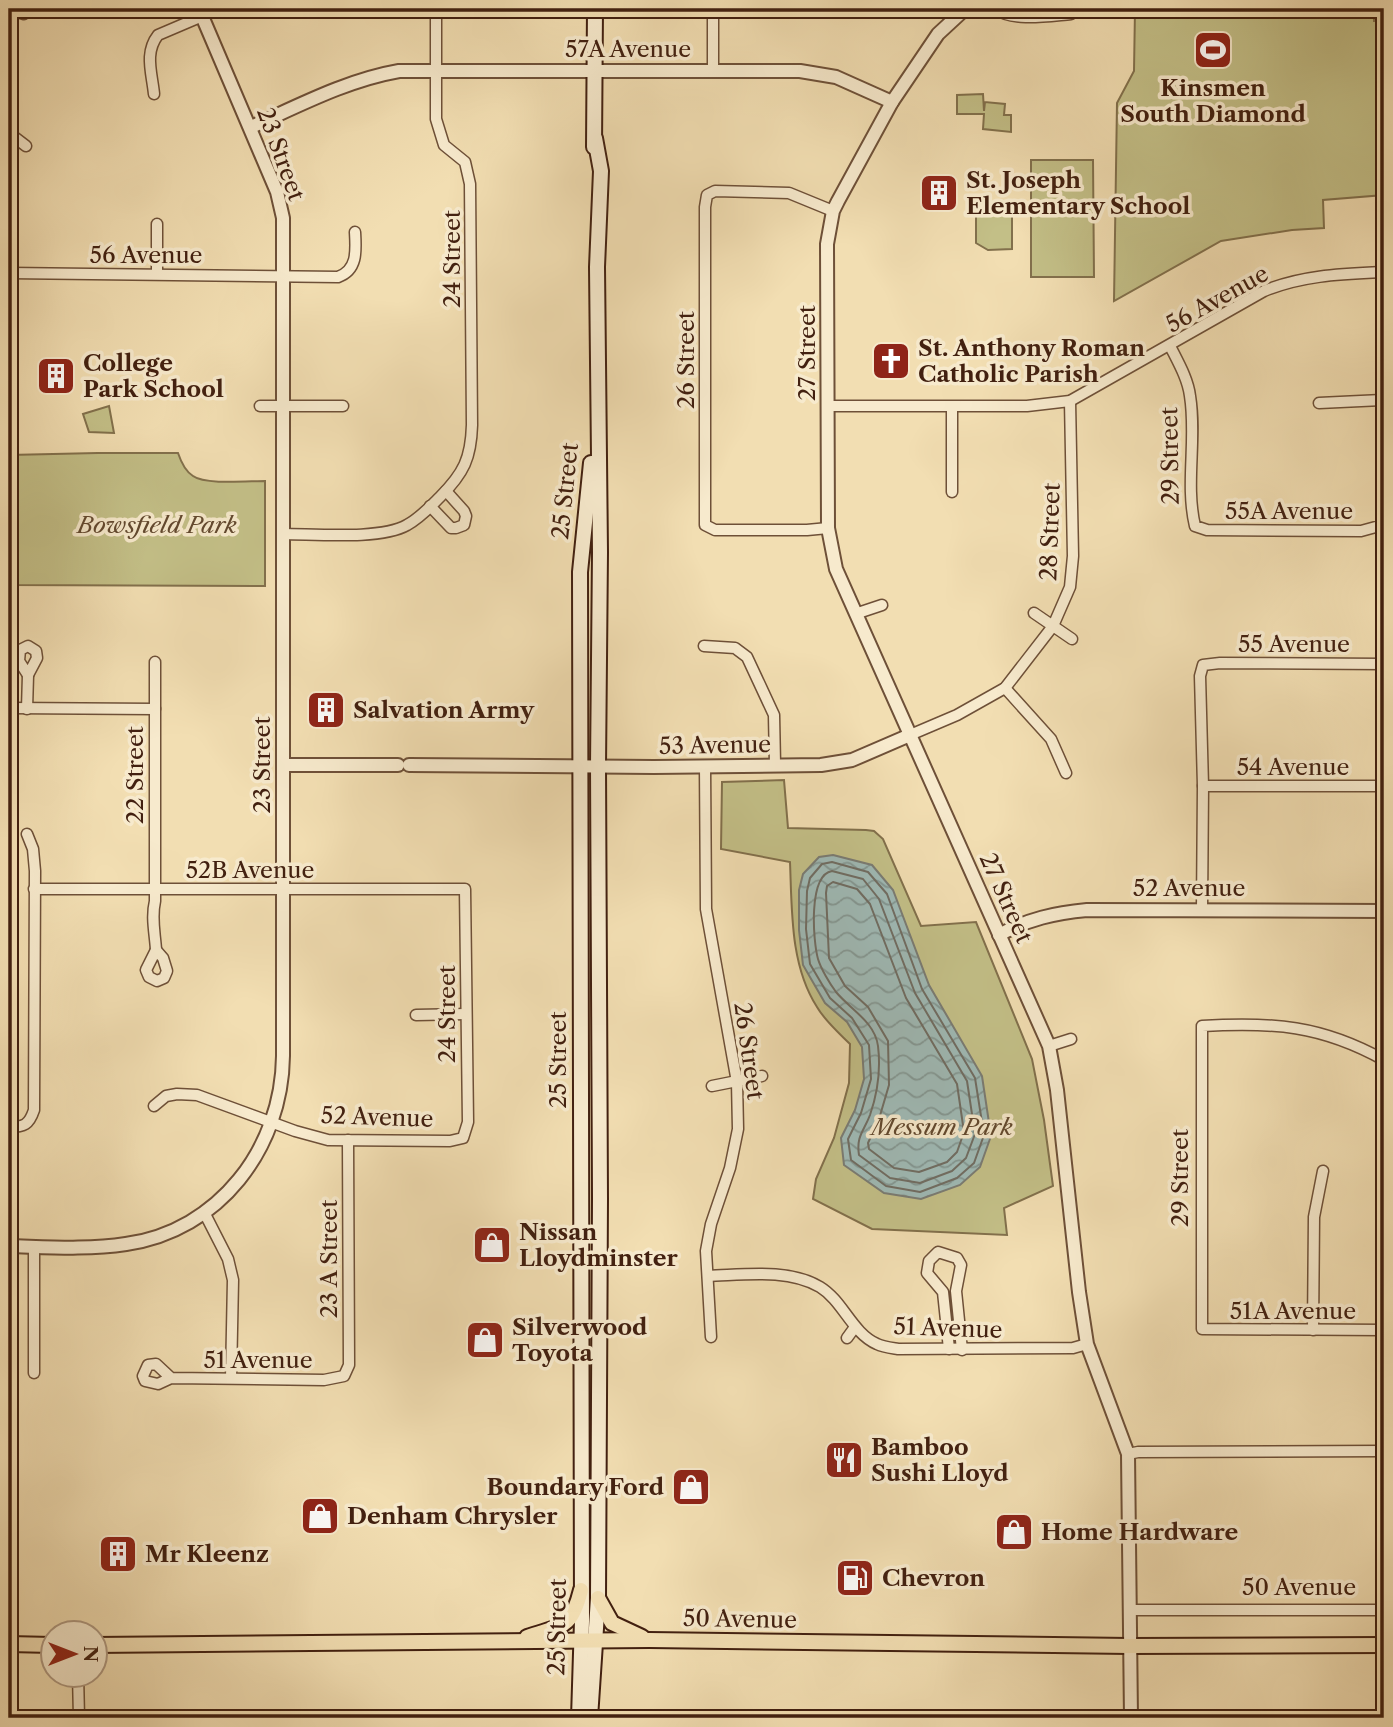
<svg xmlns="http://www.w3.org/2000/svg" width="1393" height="1727" viewBox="0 0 1393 1727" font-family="'Libre Caslon Text',serif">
<defs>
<pattern id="water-waves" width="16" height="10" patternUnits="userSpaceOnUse" patternTransform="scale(1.75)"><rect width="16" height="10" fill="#9fbab6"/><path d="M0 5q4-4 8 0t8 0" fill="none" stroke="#839793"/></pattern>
</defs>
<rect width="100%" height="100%" fill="#f2deb2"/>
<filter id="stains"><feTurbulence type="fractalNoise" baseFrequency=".00286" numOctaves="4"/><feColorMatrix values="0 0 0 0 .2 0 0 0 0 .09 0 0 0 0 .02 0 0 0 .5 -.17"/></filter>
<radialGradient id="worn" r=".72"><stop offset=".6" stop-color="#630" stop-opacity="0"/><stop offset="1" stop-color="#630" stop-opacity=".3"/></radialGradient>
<g fill="#c3bf87" stroke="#82704c" stroke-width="2">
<path d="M1135,9h239v12h10v174l-61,5 1,28 -32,2 -71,11 -107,60 3,-198 17,-32z"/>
<path d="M983,94l1,17 1,-9 20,2 -1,11h7v17l-28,-3 1,-15h-27v-19z"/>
<path d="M1031,160h62l1,117h-63z"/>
<path d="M980,209h32v40l-24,1 -12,-7v-27z"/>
<path d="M109,406l5,27 -25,-1 -6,-18z"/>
<path d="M98,453h80c3,9 7,18 15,23 12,9 55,5 72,5v105l-256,-1v-130z"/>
<path d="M784,780l4,48 78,2 8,1 9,8 38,87 55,-4 56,137 12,61 9,66 -49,22 3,27 -135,-6 -59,-30 3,-20 18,-41 15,-55 1,-39c-11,-11 -25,-23 -33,-37 -27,-42 -25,-97 -27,-145l-69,-13 1,-67z"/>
</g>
<path fill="url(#water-waves)" stroke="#7a7c74" stroke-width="2" d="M833,855l39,10 21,25 36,95 53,91 9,60 -11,31 -20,18 -39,14 -37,-6 -40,-28 -3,-27 14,-28 9,-31 -2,-32 -15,-25 -22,-19 -22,-38 -4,-35v-40l4,-16 16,-17z"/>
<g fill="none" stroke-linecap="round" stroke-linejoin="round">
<g stroke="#706d63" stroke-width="2">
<path d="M832,862l36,10 19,22 35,95 53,89 9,57 -10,28 -17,15 -37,14 -34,-6 -35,-26 -3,-21 13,-26 10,-34 -2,-34 -17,-27 -22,-20 -20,-34 -4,-35 1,-38 3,-13 12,-14z"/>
<path d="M832,871l31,8 16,20 36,94 52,88 8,53 -9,24 -14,13 -32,12 -30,-5 -31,-23c-3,-19 5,-24 11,-40 8,-23 11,-44 8,-69 -3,-24 -28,-37 -42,-54 -6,-8 -15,-23 -18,-33 -5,-18 -10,-84 14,-88z"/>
<path d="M833,882l24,7 13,15 36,94 51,86 7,48 -7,20 -10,10 -28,10 -25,-4 -25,-19 -1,-6 11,-24 10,-34 -1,-44 -20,-34 -23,-21 -16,-28 -3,-65 1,-7z"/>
</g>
<defs>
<g id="minor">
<path d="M9,9l15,5"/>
<path d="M713,9v61"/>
<path d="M995,9c19,13 53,7 76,5l4,-5"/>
<path d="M154,94c-2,-21 -10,-41 4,-59l61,-26"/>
<path d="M9,133l17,13"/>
<path d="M9,273l329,4c20,-7 18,-27 17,-45"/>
<path d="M157,273v-49"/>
<path d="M1170,346c8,16 18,33 20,50 7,43 -5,88 5,130l12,4 154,1 22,-6 -1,-253"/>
<path d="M1319,403l63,-3"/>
<path d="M260,406h83"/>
<path d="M828,406h199l43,-5 194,-110c39,-16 78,-17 120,-19"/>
<path d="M952,492v-85"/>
<path d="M430,506l21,22h5l8,-3 2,-9 -2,-5 -18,-20"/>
<path d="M828,528l-21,2h-92l-10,-5v-318l2,-12 8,-4 74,2 44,18"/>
<path d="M283,534c32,0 98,6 124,-9 13,-7 23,-18 33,-28 24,-24 31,-39 32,-72l-2,-241 -5,-22 -21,-17 -8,-26v-110"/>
<path d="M858,613l24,-8"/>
<path d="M1034,613l38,26"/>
<path d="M28,646l8,5 1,7 -9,17 -9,-14 1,-11z"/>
<path d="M704,646l31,2 12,9 27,58 1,49"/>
<path d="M155,662v239c-4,17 0,32 1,49"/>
<path d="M1005,688l46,51 15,34"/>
<path d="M9,708l146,1"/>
<path d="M27,709l1,-34"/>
<path d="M910,735l47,-20 48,-27 48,-62 17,-39 3,-31 -3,-155"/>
<path d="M705,766l1,143 31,173 1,47 -8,39 -19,56 -5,27 5,86"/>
<path d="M1203,786h181"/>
<path d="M34,889h431l3,233 -5,16 -13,3 -122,-1 -33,-9 -98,-36 -20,-1 -11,2 -12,10"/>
<path d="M1202,909l1,-123 -3,-110 3,-11 17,-2 164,1"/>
<path d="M156,950l7,8 4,13 -3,7 -7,3 -8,-4 -3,-7z"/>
<path d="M416,1015l50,-1"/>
<path d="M1049,1046l22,-7"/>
<path d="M1384,1060c-63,-35 -111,-38 -182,-34v303l182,1"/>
<path d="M712,1086l50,-10"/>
<path d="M9,1127c15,0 20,-2 25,-17l1,-239 -2,-22 -6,-15"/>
<path d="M205,1214l23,45 5,21 -2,98"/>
<path d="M34,1247v126"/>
<path d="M708,1276c35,-1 80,-8 112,11 23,14 32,46 57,57 6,3 15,4 21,5l175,-1 14,-4"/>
<path d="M1313,1330l1,-113 9,-46"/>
<path d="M847,1338l8,-11"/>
<path d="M949,1349l-6,-57 -16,-19 2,-12 9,-9 19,6 4,7 -5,26 6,59"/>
<path d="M171,1378l-15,-14 -8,1 -5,11 2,5 13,3 13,-6 153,2 20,-4 5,-11 -1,-225"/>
<path d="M1128,1454l10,-2 246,-1"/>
<path d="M1129,1610h255"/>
<path d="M78,1674l1,44"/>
</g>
<g id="tertiary">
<path d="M965,9l-27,25 -46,68 -54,99 -5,10 -6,33 1,284 8,41 213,477 8,44 22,202 8,52 41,110 3,264"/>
<path d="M251,127c47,-21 96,-47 148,-56h401l36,6 56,25"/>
<path d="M283,765h115"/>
<path d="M409,765l245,2 167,-2 31,-5 58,-25"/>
<path d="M999,935c29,-16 56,-22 88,-25l297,1"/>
<path d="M9,1246c38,1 79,4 117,-2 93,-13 156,-96 157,-188v-838l-6,-26 -78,-183"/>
</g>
<g id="secondary">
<path d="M594,147l1,-138"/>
<path d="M579,1718l3,-97 -2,-1049 11,-109"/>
<path d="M590,1718l8,-120 2,-400 -2,-432 2,-214 -3,-285 4,-96 -6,-33"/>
</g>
<g id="primary">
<path d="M598,1598l14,25 30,14"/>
<path d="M527,1637c35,-12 44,-7 54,-47"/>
<path d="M9,1644l43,1"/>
<path d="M94,1645l555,-5 480,6 255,-1"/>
</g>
</defs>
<use href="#minor" stroke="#6e5038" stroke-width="13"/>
<use href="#tertiary" stroke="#6e5038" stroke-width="16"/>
<use href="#secondary" stroke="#422010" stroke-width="18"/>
<use href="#primary" stroke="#422010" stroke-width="18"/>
<use href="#minor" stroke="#f7eacd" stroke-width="10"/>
<use href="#tertiary" stroke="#f7eacd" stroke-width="12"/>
<use href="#secondary" stroke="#f7eacd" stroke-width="14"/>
<use href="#primary" stroke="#f2deb2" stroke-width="14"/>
</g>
<defs>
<symbol id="stadium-square" viewBox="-11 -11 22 22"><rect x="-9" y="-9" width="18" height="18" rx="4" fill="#8f2418" stroke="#f7eacd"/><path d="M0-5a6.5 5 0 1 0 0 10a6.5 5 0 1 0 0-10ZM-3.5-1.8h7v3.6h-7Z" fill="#fff"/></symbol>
<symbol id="building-square" viewBox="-11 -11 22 22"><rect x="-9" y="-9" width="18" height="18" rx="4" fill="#8f2418" stroke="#f7eacd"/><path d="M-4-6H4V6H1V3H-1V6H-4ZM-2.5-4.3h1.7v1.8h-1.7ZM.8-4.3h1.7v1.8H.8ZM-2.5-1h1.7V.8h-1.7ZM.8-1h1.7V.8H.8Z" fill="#fff"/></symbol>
<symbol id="church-square" viewBox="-11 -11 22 22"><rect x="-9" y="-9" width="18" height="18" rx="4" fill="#8f2418" stroke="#f7eacd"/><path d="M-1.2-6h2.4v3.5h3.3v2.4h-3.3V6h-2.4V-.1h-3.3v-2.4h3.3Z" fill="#fff"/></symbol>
<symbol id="shop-square" viewBox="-11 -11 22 22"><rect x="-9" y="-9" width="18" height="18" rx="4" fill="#8f2418" stroke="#f7eacd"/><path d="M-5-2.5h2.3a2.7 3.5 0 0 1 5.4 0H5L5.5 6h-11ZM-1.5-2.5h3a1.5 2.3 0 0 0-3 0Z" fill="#fff"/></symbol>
<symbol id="restaurant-square" viewBox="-11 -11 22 22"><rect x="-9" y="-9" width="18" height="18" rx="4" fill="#8f2418" stroke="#f7eacd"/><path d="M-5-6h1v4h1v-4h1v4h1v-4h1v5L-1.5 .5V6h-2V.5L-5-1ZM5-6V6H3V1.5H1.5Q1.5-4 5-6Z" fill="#fff"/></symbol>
<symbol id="fuel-square" viewBox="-11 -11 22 22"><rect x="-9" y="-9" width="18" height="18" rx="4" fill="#8f2418" stroke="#f7eacd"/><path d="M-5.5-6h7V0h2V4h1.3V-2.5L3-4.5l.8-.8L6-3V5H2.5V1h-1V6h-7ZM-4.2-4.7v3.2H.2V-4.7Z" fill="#fff"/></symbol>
</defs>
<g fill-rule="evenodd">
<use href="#stadium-square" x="1191" y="28" width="44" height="44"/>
<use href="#building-square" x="917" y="171" width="44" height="44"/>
<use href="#church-square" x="869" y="339" width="44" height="44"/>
<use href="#building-square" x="34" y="354" width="44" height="44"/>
<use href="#building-square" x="304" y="688" width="44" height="44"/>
<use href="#shop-square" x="470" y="1223" width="44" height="44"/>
<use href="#shop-square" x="463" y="1318" width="44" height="44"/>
<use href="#restaurant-square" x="822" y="1438" width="44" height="44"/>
<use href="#shop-square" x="669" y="1465" width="44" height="44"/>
<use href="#shop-square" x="298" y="1494" width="44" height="44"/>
<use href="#shop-square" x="992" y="1510" width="44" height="44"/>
<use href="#building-square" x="96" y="1532" width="44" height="44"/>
<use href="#fuel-square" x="833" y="1556" width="44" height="44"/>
</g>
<g text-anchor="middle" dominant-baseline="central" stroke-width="7" stroke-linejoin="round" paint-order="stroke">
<g font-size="23" fill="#422010" stroke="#f7eacd">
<text x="628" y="49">57A Avenue</text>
<text transform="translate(281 154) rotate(70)">23 Street</text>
<text x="146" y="255">56 Avenue</text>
<text transform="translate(452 259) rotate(-90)">24 Street</text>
<text transform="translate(1217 299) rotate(-29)">56 Avenue</text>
<text transform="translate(807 353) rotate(-90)">27 Street</text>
<text transform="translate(686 360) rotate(-90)">26 Street</text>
<text transform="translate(1170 456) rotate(-91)">29 Street</text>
<text transform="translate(565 491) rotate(-84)">25 Street</text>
<text x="1289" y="511">55A Avenue</text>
<text transform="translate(1050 532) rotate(-88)">28 Street</text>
<text x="1294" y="644">55 Avenue</text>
<text transform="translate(715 745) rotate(-1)">53 Avenue</text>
<text transform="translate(262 765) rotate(-90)">23 Street</text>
<text x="1293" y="767">54 Avenue</text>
<text transform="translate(135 775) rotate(-90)">22 Street</text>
<text x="250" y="870">52B Avenue</text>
<text x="1189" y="888">52 Avenue</text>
<text transform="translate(1006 898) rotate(66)">27 Street</text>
<text transform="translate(447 1014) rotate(-90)">24 Street</text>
<text transform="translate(749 1051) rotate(82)">26 Street</text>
<text transform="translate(558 1060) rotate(-90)">25 Street</text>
<text transform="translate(377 1117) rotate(2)">52 Avenue</text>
<text transform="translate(1180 1178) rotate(-90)">29 Street</text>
<text transform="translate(329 1259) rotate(-90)">23 A Street</text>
<text x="1293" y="1311">51A Avenue</text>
<text transform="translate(948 1328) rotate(2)">51 Avenue</text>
<text x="258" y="1360">51 Avenue</text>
<text x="1299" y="1587">50 Avenue</text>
<text transform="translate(740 1619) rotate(1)">50 Avenue</text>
<text transform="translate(557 1627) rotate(-89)">25 Street</text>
</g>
<g font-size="23" font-weight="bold" fill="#422010" stroke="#f7eacd" text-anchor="start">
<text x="1213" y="88" text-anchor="middle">Kinsmen<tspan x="1213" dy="26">South Diamond</tspan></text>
<text x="966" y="180">St. Joseph<tspan x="966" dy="26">Elementary School</tspan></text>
<text x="918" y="348">St. Anthony Roman<tspan x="918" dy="26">Catholic Parish</tspan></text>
<text x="83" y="363">College<tspan x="83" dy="26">Park School</tspan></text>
<text x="353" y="710">Salvation Army</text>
<text x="519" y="1232">Nissan<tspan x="519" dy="26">Lloydminster</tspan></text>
<text x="512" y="1327">Silverwood<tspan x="512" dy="26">Toyota</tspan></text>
<text x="871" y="1447">Bamboo<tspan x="871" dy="26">Sushi Lloyd</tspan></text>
<text x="664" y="1487" text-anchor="end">Boundary Ford</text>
<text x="347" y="1516">Denham Chrysler</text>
<text x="1041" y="1532">Home Hardware</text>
<text x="145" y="1554">Mr Kleenz</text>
<text x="882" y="1578">Chevron</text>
</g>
<g font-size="23" font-style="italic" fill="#62482e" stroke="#f7eacd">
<text x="157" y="525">Bowsfield Park</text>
<text x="942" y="1127">Messum Park</text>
</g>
</g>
<rect width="1393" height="1727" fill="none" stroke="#f2deb2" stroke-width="35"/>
<rect x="10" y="10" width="1372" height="1706" fill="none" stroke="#422010" stroke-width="3.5"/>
<rect x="18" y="18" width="1358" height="1692" fill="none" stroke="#422010" stroke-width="2"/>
<g transform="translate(74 1654) rotate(90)"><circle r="33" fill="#f7eacd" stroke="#af9981" stroke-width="2"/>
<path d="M0-5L12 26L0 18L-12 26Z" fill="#8f2418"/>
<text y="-10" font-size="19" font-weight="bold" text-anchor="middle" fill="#422010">N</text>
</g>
<rect width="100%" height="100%" filter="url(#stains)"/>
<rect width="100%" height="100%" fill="url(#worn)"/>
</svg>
